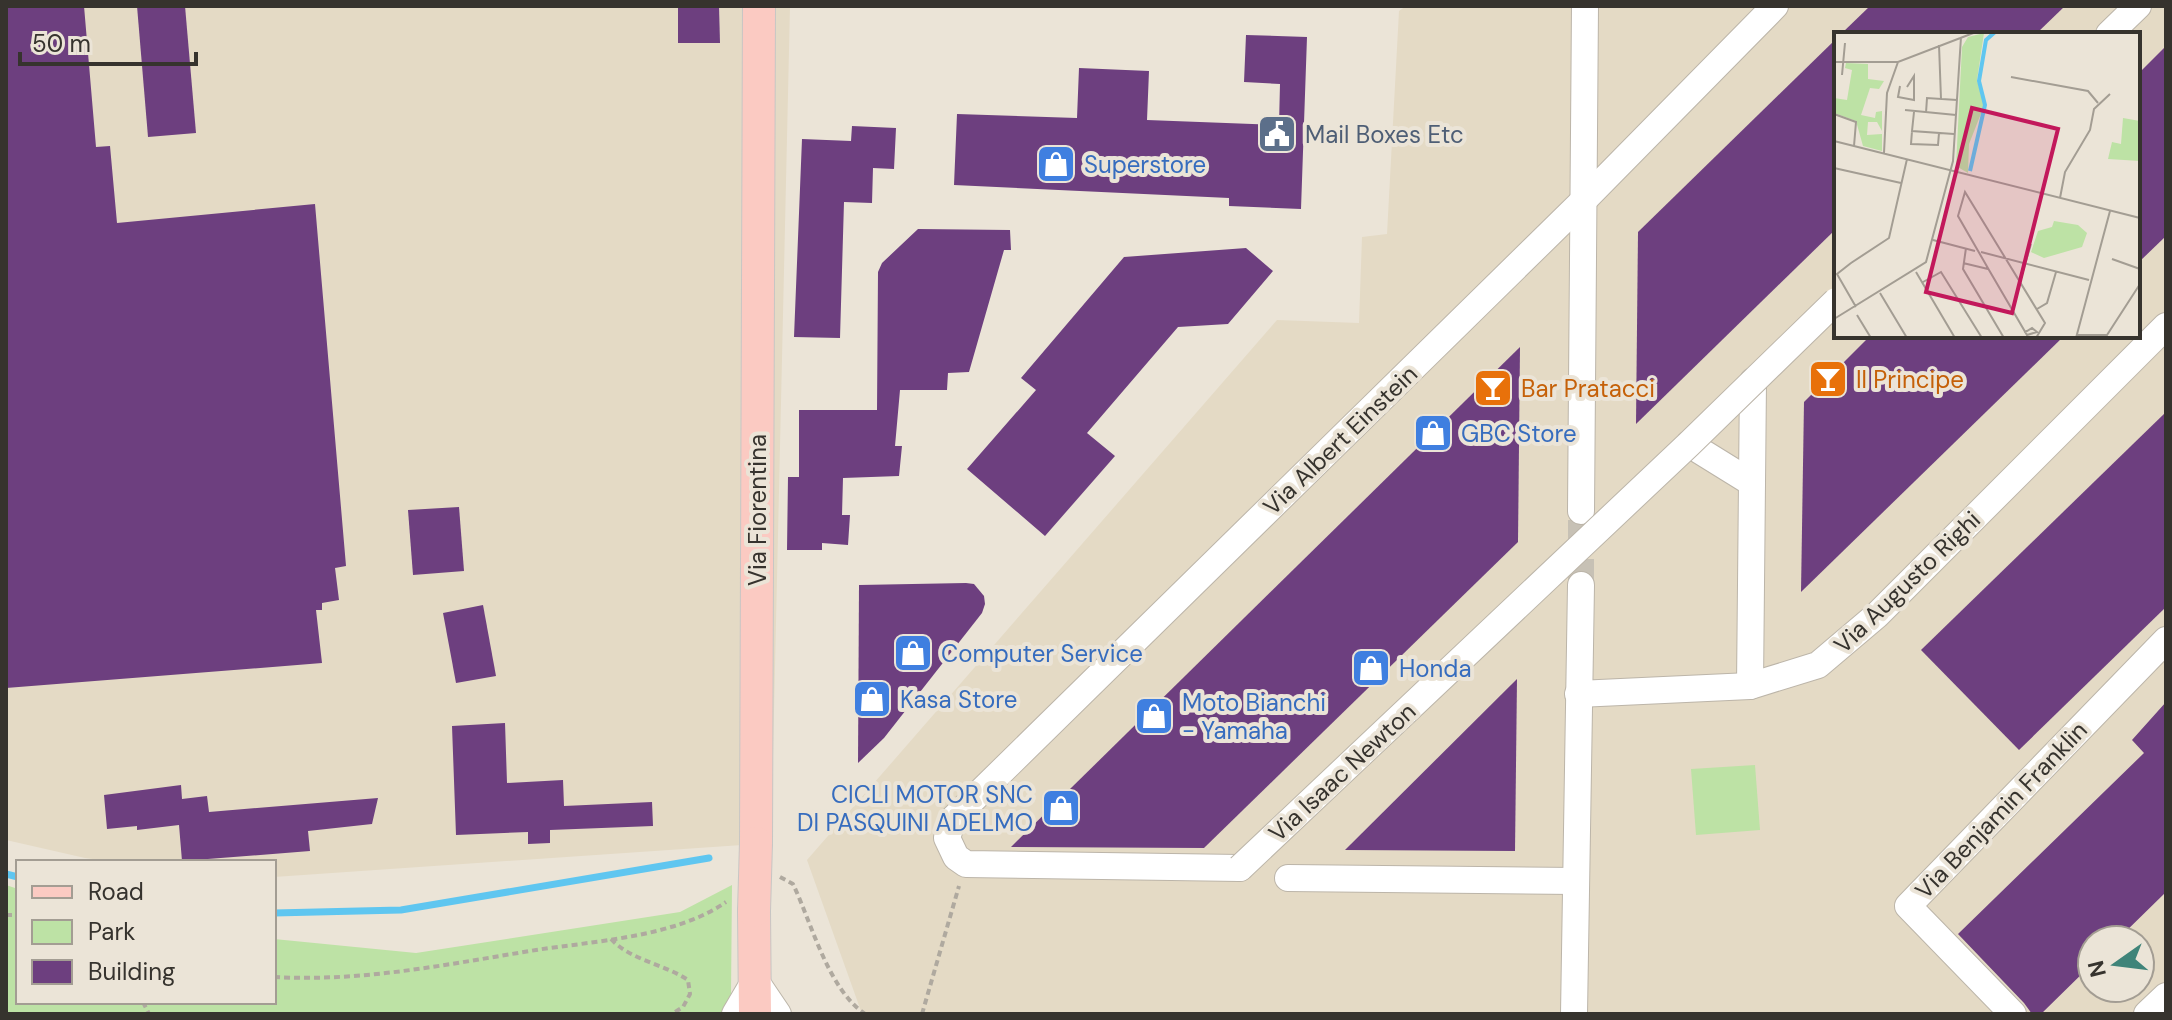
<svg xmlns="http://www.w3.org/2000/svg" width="2172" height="1020" viewBox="0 0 2172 1020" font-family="'DM Sans',sans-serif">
<rect width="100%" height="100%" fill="#ebe4d7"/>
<g fill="#e4dac5" fill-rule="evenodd">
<path d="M6,6h784l-19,837 -497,34v-15h-159l-30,-4 -79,-18z"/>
<path d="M1406,6h760v1008h-1304l-55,-154 470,-540 82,3 3,-86 25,-3 12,-223zM1836,34h302v302h-302zM2092,940h48v48h-48z"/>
</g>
<g fill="#bde2a5">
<path d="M1755,765l5,65 -64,5 -5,-66z"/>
<path d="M6,885l12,4v113h256v-63l142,14 264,-41 52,-27 -1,109 -10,20h-715z"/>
</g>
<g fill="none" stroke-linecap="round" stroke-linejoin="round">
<g stroke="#5fc6f0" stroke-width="7">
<path d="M6,874l12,3"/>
<path d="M274,913l127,-3 308,-52"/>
</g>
</g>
<g fill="#6d3f7f">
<path d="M6,6h78l12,141 14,-1 7,77 198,-19 31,362 -11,2 4,32 -17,3v7h-6l6,53 -316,25z"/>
<path d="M137,6h48l11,127 -48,4z"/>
<path d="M678,6h41l1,37h-42z"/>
<path d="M1870,6h195l-29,28h-195z"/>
<path d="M1246,35l61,2 -6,172 -72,-3v-8l-275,-13 3,-71 120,4 2,-50 70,3 -2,49 132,5 1,-41 -36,-2z"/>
<path d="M1836,39v190l-200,195 2,-192z"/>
<path d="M2166,46v190l-28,27v-189z"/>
<path d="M852,126l44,2 -2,41 -21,-1 -1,35 -28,-1 -4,136 -46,-1 8,-198 49,2z"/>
<path d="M918,229l92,1 1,20h-7l-35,122 -21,1 -1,17h-47l-5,56h7l-3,30 -56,2 -1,37h8l-2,30 -26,-2v7h-35l1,-73h11v-67h78l1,-138 4,-9z"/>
<path d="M1246,248l27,23 -45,53 -50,3 -91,106 28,23 -70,80 -78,-67 69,-79 -15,-12 103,-121z"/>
<path d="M1870,336h194l-263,256 3,-190z"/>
<path d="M1520,347l-2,195 -314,306 -193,-1z"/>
<path d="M2166,412v195l-147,143 -98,-100z"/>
<path d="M459,507l5,64 -51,4 -5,-65z"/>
<path d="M966,583l8,1 10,12 1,8 -3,9 -98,125 -26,25 1,-178z"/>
<path d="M483,605l13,71 -40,7 -13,-70z"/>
<path d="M1517,679l-2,172 -170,-1z"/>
<path d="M2166,702v190l-49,48h-25v24l-51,50h-9l-8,-11 -66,-69 186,-181 -12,-13z"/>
<path d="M505,723l2,60 56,-3 1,26 88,-4 1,24 -103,4v13l-22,1v-12l-72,3 -4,-109z"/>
<path d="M181,785l1,14 25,-3 2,16 169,-14 -6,26 -64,7 2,20 -128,10 -3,-36 -42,5v-4l-30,3 -3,-34z"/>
</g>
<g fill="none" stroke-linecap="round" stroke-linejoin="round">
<path stroke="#c7c1b5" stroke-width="26" stroke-dasharray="26 13" stroke-linecap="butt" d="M1581,585v-74"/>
<defs>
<g id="minor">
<path d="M2109,34l29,-28"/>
<path d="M1689,444l63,39"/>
<path d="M1581,511l4,-505"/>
<path d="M1750,686l3,-305"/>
<path d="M1578,694l172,-8 68,-21 59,-50 289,-289"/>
<path d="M1240,868l-274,-4 -10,-7 -9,-19 6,-19 629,-617 193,-196"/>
<path d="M1288,878l288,3"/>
<path d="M735,1014l20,-34 23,34"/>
<path d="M1574,1014l7,-429"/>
<path d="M2013,1014l-105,-108 258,-266"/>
<path d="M2147,1014l19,-18"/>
</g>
<g id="major">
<path d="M756,843l3,-837"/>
<path d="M754,911l1,103"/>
</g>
</defs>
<use href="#minor" stroke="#bcb5a9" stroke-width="28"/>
<use href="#major" stroke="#c7c6c4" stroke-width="34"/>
<g stroke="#afa99f" stroke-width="4" stroke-dasharray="6 4" stroke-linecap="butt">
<path d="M780,877l13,7c19,40 35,105 72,130"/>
<path d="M6,915h12"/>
<path d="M611,939c19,21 53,25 77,41l2,14 -7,13 -11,7"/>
<path d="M274,977c89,5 175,-13 262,-27 59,-9 140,-13 190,-48"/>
<path d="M143,1002l6,12"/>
<path d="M922,1014l37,-128"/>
</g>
<use href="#minor" stroke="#fff" stroke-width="26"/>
<use href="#major" stroke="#fbcac2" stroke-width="32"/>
<defs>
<path id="minor-bridge" d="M1240,868l449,-424 147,-143"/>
<path id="major-bridge" d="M754,911l2,-68"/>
</defs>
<use href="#minor-bridge" stroke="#bcb5a9" stroke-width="28" stroke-linecap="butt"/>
<use href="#major-bridge" stroke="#c7c6c4" stroke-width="34" stroke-linecap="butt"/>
<use href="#minor-bridge" stroke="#fff" stroke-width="26"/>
<use href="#major-bridge" stroke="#fbcac2" stroke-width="32"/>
</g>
<defs>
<symbol id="civic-square" viewBox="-11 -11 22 22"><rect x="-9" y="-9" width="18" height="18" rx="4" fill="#5c6f8a" stroke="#ebe4d7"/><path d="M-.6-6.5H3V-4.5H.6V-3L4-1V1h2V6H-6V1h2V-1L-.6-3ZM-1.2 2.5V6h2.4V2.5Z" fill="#fff"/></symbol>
<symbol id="shop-square" viewBox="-11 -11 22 22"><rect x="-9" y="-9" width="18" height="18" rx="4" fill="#3f7fe0" stroke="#ebe4d7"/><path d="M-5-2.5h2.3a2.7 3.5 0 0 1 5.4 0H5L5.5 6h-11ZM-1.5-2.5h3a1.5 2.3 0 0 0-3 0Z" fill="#fff"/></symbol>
<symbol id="bar-square" viewBox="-11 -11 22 22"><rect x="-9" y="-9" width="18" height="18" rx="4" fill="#e8710a" stroke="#ebe4d7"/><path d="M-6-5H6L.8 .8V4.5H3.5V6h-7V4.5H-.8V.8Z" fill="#fff"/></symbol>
</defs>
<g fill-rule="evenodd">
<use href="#civic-square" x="1255" y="112" width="44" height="44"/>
<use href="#shop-square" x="1034" y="142" width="44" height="44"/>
<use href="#bar-square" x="1806" y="357" width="44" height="44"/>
<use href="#bar-square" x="1471" y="366" width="44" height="44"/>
<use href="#shop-square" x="1411" y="411" width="44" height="44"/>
<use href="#shop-square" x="891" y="631" width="44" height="44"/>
<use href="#shop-square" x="1349" y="646" width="44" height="44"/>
<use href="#shop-square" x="850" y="677" width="44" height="44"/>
<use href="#shop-square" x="1132" y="694" width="44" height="44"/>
<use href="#shop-square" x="1039" y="786" width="44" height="44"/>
</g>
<g text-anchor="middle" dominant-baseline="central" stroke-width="8" stroke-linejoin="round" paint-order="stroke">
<g font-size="24" fill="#4e5e75" stroke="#ebe4d7" text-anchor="start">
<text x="1305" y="134">Mail Boxes Etc</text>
</g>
<g font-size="24" fill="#366cbe" stroke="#ebe4d7" text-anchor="start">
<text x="1084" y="164">Superstore</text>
<text x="1461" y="433">GBC Store</text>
<text x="941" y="653">Computer Service</text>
<text x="1399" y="668">Honda</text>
<text x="900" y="699">Kasa Store</text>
<text x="1182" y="702">Moto Bianchi<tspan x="1182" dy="28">- Yamaha</tspan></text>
<text x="1033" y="794" text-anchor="end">CICLI MOTOR SNC<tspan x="1033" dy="28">DI PASQUINI ADELMO</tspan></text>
</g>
<g font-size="24" fill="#c56008" stroke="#ebe4d7" text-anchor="start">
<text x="1856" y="379">Il Principe</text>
<text x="1521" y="388">Bar Pratacci</text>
</g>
<g font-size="24" fill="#36332e" stroke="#ebe4d7">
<text transform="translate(1340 440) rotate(-44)">Via Albert Einstein</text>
<text transform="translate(757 510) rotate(-90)">Via Fiorentina</text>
<text transform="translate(1907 582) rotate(-44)">Via Augusto Righi</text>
<text transform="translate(1342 772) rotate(-43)">Via Isaac Newton</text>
<text transform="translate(2001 810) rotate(-46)">Via Benjamin Franklin</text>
</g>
</g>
<g transform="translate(1834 32)">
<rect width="306" height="306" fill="#ebe4d7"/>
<path d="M150,1l-7,47 7,26 -15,38 -1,29 -12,-7 6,-119 6,-10zM12,31l22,1v15l16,2 -5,8 -9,-1 -9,27 14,3 1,-6 6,-1v20l-5,-9h-9l-1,13 15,-1v17l-19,-5 -7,-25 -22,-8v-15l13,2 5,-30 -7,-2zM289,86l17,3v40l-32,-2 4,-17 9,2zM220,189l24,4 9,8 -5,14 -38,11 -13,-6 7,-21 14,-4z" fill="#bde2a5"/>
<path fill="none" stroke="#5fc6f0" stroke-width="4" d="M136,139l15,-66 -6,-24 7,-41 9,-8"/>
<path fill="none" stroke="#a39d93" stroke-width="2" d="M105,13l2,54M0,30h64l78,-30M8,43l3,-32M177,45l77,14 10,12M66,54l-2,11 16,3v-24l-7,11M71,78l51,5M80,80l-2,19 42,3M92,81l1,-15 30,2M0,82l22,8 -2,24M78,99l-1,13 27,1 1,-12M0,109l306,77M50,121l3,-60 11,-31M0,136l67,15M226,166l5,-26 25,-42 4,-21 16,-15M99,208l42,11M132,216l-3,21 41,69M147,220l108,28M278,227l28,10M17,231l38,-25 18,-79M17,231l-14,11 19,33M129,231l25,6M82,240l39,66M187,246l10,-34M89,250l18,-10 41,66M46,261l27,45M203,277l10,-6 9,-31M23,283l14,23M0,287l92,-57 27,-101 8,-124M190,300l3,-1 5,-3 5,4 -10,3 -38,-65 -4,-7 -27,-47 7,-24 80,131 -9,15M243,303h30l33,-51M242,306l34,-127"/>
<path fill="#c2185b" fill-opacity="0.15" stroke="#c2185b" stroke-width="4" d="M138,76l86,21 -46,184 -86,-21z"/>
<rect width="306" height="306" fill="none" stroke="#36332e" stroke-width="4"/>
</g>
<rect width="2172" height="1020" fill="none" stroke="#36332e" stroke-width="16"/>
<rect x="16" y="860" width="260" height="144" fill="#ebe4d7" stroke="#a39d93" stroke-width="2"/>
<rect x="32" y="886" width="40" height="12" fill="#fbcac2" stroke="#a39d93" stroke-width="2"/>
<text x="88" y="900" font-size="24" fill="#36332e">Road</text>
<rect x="32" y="920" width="40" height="24" fill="#bde2a5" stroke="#a39d93" stroke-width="2"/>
<text x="88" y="940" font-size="24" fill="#36332e">Park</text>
<rect x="32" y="960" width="40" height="24" fill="#6d3f7f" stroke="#a39d93" stroke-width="2"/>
<text x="88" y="980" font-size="24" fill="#36332e">Building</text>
<g transform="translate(2116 964) rotate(256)"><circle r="38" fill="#ebe4d7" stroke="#a39d93" stroke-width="2"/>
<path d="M0-6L14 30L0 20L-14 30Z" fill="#3f8479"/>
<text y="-12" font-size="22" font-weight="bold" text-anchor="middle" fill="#36332e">N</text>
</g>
<path d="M20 52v12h176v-12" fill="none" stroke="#36332e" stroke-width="4"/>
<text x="32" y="52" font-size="24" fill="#36332e" stroke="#ebe4d7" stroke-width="6" paint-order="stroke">50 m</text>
</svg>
